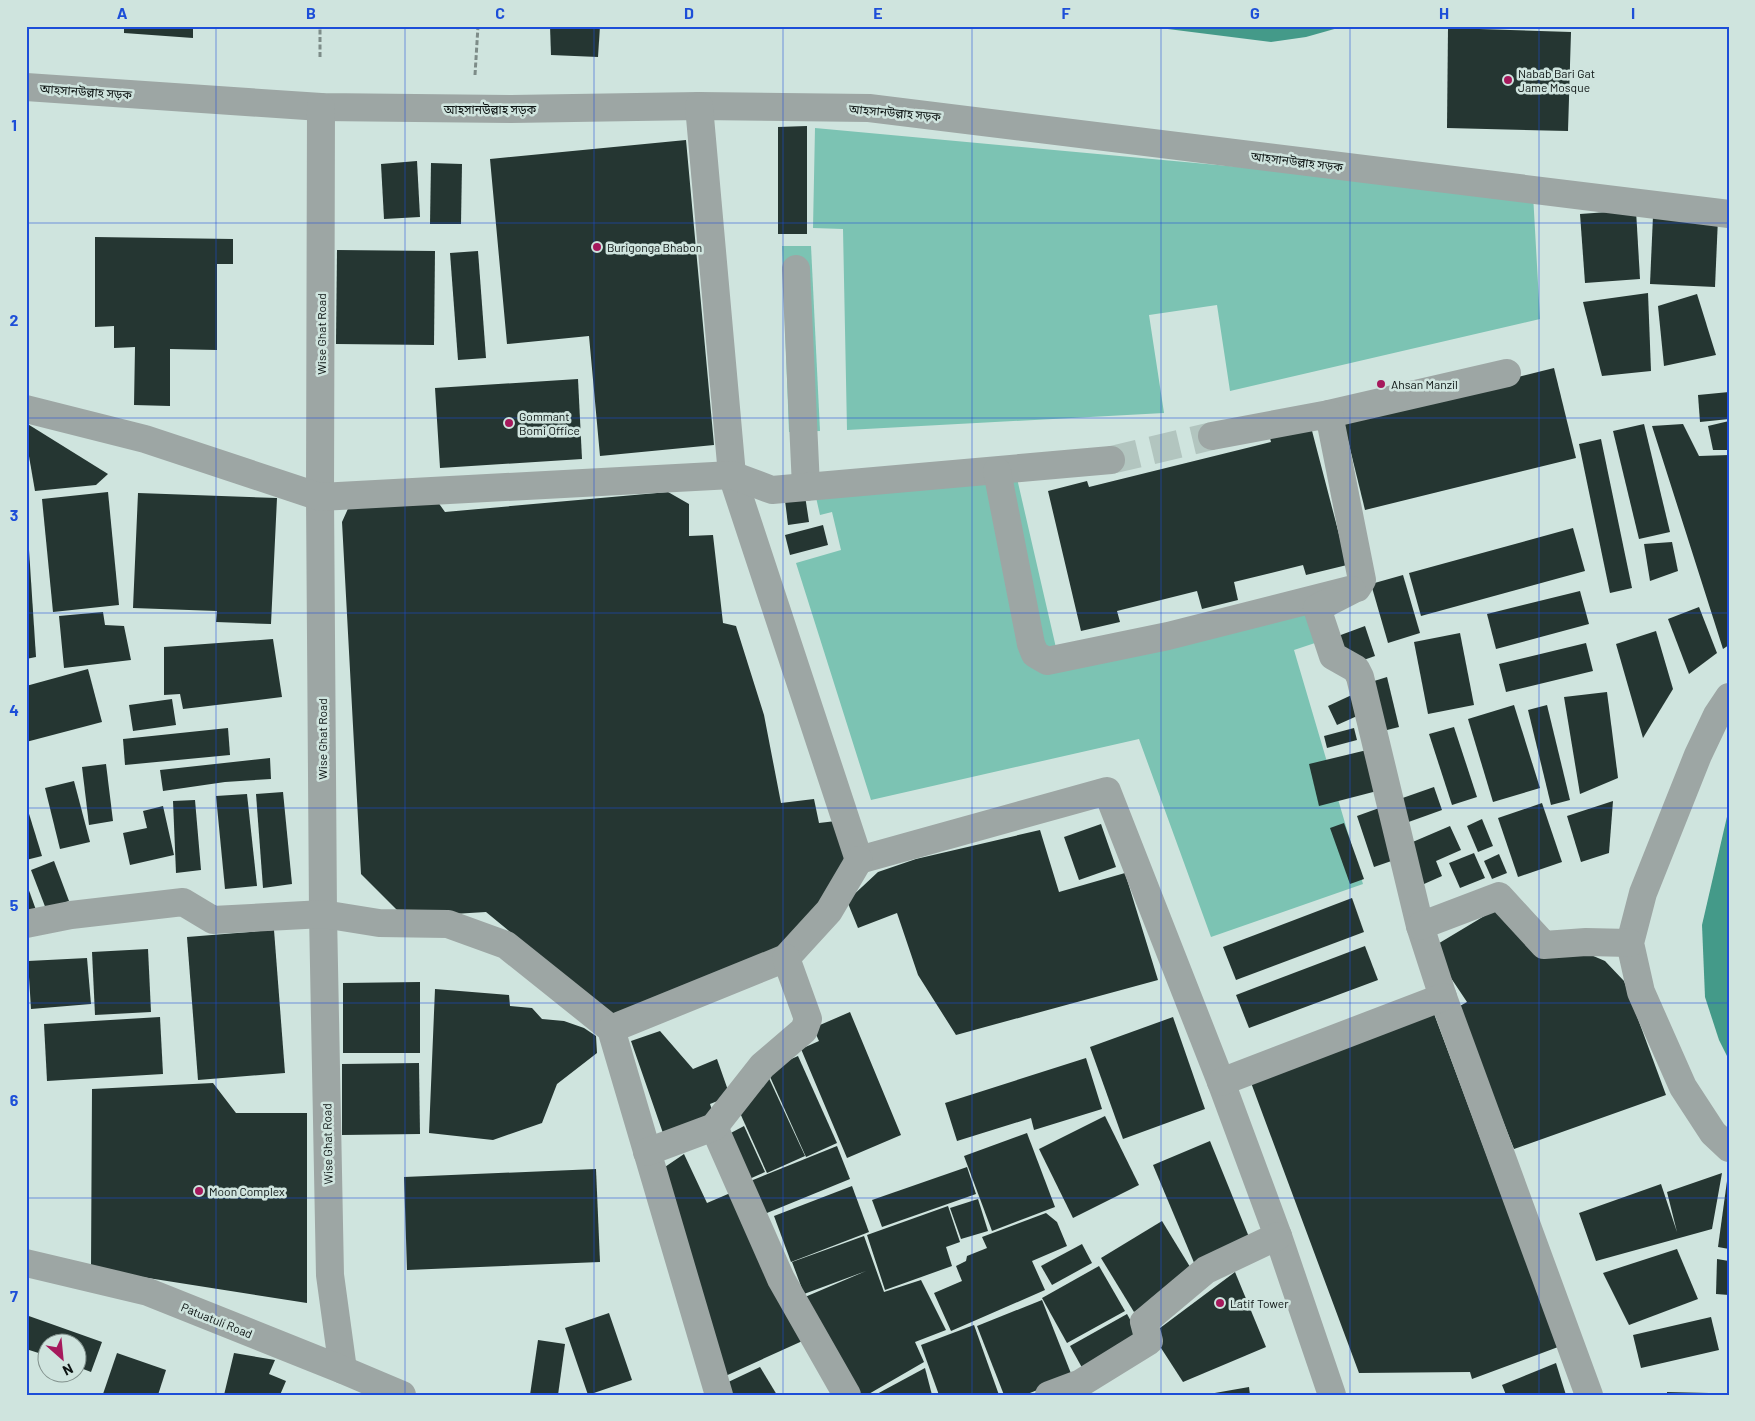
<svg xmlns="http://www.w3.org/2000/svg" width="1755" height="1421" viewBox="0 0 1755 1421" font-family="Barlow,'Noto Sans Bengali',sans-serif">
<rect width="100%" height="100%" fill="#cfe4de"/>
<g fill="#7cc3b3">
<path d="M815,128l718,66 7,125 -310,72 -13,-86 -68,10 15,98 -317,17 -4,-201 -30,-1z"/>
<path d="M782,246h29l9,185 -31,1z"/>
<path d="M1013,461l44,191 254,-59 13,47 -30,10 69,234 -152,53 -72,-198 -268,61 -75,-237 45,-13 -9,-38 -12,3 -7,-31z"/>
</g>
<g fill="#449a89">
<path d="M1144,26h201l-39,11 -35,5z"/>
<path d="M1729,808v252l-10,-20 -14,-43 -3,-72z"/>
</g>
<g fill="#253632">
<path d="M124,26h69v12l-69,-5z"/>
<path d="M550,26h50l-2,31 -47,-2z"/>
<path d="M1448,28l123,4 -3,99 -121,-3z"/>
<path d="M807,126v108h-29v-107z"/>
<path d="M686,140l28,305 -114,11 -11,-120 -82,8 -17,-185z"/>
<path d="M417,161l3,56 -36,2 -3,-55z"/>
<path d="M431,163l31,1 -1,60h-31z"/>
<path d="M1636,210l4,69 -55,4 -5,-69z"/>
<path d="M1653,216l65,2 -3,69 -65,-3z"/>
<path d="M95,237l138,2v25h-16v86l-47,-1v57l-36,-1 1,-58 -21,1v-22l-19,1z"/>
<path d="M337,250l98,1 -1,94 -98,-1z"/>
<path d="M478,251l8,107 -28,2 -8,-107z"/>
<path d="M1648,293l3,78 -49,5 -19,-74z"/>
<path d="M1697,294l19,61 -52,11 -6,-60z"/>
<path d="M1554,368l22,90 -211,52 -22,-90z"/>
<path d="M578,379l4,80 -142,9 -5,-80z"/>
<path d="M1729,392v27l-29,3 -2,-27z"/>
<path d="M1729,421v29h-16l-5,-24z"/>
<path d="M26,423l82,51 -12,11 -61,6 -9,-52z"/>
<path d="M1644,424l26,108 -31,7 -26,-108z"/>
<path d="M1683,424l16,32 30,-1v190l-6,4 -71,-223z"/>
<path d="M1311,427l36,138 -41,10 -3,-10 -69,17 4,18 -36,9 -5,-18 -80,20 3,11 -39,9 -33,-140 39,-10 2,6 182,-45 -1,-4z"/>
<path d="M1601,439l31,149 -22,5 -31,-149z"/>
<path d="M804,489l5,33 -21,3 -4,-33z"/>
<path d="M108,492l11,113 -66,7 -11,-113z"/>
<path d="M668,492l21,12v32l24,-1 10,88 13,3 28,89 17,88 33,-4 5,24 17,-2 11,41 -22,44 -44,46 -177,65 -9,-15 -109,-90 -82,5 -43,-43 -19,-352 9,-20 84,-4 10,14z"/>
<path d="M138,493l139,5 -6,126 -55,-2 1,-11 -84,-3z"/>
<path d="M823,525l5,20 -38,10 -5,-20z"/>
<path d="M1573,528l12,43 -164,45 -12,-43z"/>
<path d="M26,540l3,10 7,107 -10,2z"/>
<path d="M1672,542l6,29 -28,10 -6,-37z"/>
<path d="M1403,575l17,58 -32,10 -17,-59z"/>
<path d="M1580,591l9,33 -93,25 -9,-35z"/>
<path d="M1699,607l18,46 -28,21 -21,-55z"/>
<path d="M103,612l2,13 19,1 7,34 -67,8 -5,-52z"/>
<path d="M1365,626l10,30 -20,7 -25,-24z"/>
<path d="M1656,631l17,58 -30,49 -27,-94z"/>
<path d="M1460,633l14,72 -46,9 -14,-72z"/>
<path d="M273,639l9,58 -99,12 -3,-15 -16,1v-48z"/>
<path d="M1586,643l7,28 -87,21 -7,-28z"/>
<path d="M88,669l14,53 -76,20v-56z"/>
<path d="M1387,677l12,50 -16,4 -12,-49z"/>
<path d="M1607,692l11,86 -38,16 -16,-97z"/>
<path d="M1356,693l10,19 -29,13 -9,-19z"/>
<path d="M172,699l4,26 -43,6 -4,-26z"/>
<path d="M1514,705l26,83 -47,14 -25,-83z"/>
<path d="M1547,705l23,95 -19,5 -23,-95z"/>
<path d="M1454,727l23,70 -25,8 -23,-71z"/>
<path d="M228,728l2,27 -105,10 -2,-26z"/>
<path d="M1354,728l3,12 -30,8 -3,-12z"/>
<path d="M1367,750l10,41 -58,15 -10,-42z"/>
<path d="M270,758l1,21 -46,3 -62,9 -3,-21z"/>
<path d="M106,764l7,57 -24,4 -7,-58z"/>
<path d="M74,781l16,61 -30,7 -15,-61z"/>
<path d="M1434,787l8,23 -39,14 -9,-23z"/>
<path d="M283,792l9,92 -29,4 -7,-94z"/>
<path d="M247,794l10,92 -32,3 -9,-93z"/>
<path d="M195,800l6,70 -25,3 -3,-72z"/>
<path d="M1613,801l-4,52 -28,9 -14,-46z"/>
<path d="M1542,803l20,59 -44,15 -20,-59z"/>
<path d="M26,804l16,52 -16,4z"/>
<path d="M163,806l11,49 -44,10 -7,-32 24,-5 -4,-17z"/>
<path d="M1382,807l18,51 -26,9 -17,-51z"/>
<path d="M1482,819l11,27 -15,6 -11,-26z"/>
<path d="M1344,823l20,56 -14,5 -20,-56z"/>
<path d="M1101,824l15,43 -37,13 -15,-43z"/>
<path d="M1450,826l11,24 -25,11 6,15 -18,8 -16,-40z"/>
<path d="M1040,830l19,62 66,-19 33,107 -202,55 -38,-60 -21,-62 -39,15 -11,-27 31,-29 38,-13z"/>
<path d="M1474,853l11,25 -25,10 -11,-25z"/>
<path d="M1499,854l8,19 -15,6 -8,-18z"/>
<path d="M54,861l15,40 -23,8 -15,-39z"/>
<path d="M26,882l10,28 -10,4z"/>
<path d="M1352,898l12,34 -128,48 -13,-33z"/>
<path d="M1501,906l83,46 21,9 19,20 42,114 -152,54 -56,-142 9,-5 -36,-54z"/>
<path d="M274,930l11,143 -87,7 -11,-143z"/>
<path d="M1365,946l13,34 -129,48 -13,-33z"/>
<path d="M148,949l3,63 -56,3 -3,-63z"/>
<path d="M87,958l4,46 -60,5 -3,-48z"/>
<path d="M420,982v71h-77v-70z"/>
<path d="M435,989l74,6 1,11 22,2 10,11 22,2 20,7 12,8 1,17 -40,31 -15,39 -49,17 -64,-7z"/>
<path d="M1433,1011l125,336 -86,32 -2,-7 -111,1 -109,-293z"/>
<path d="M850,1012l51,123 -54,23 -46,-109 18,-8 -6,-13z"/>
<path d="M160,1017l3,57 -116,7 -3,-57z"/>
<path d="M1173,1017l32,92 -82,30 -33,-92z"/>
<path d="M660,1031l33,38 24,-10 13,37 -20,8 5,15 -51,17 -33,-95z"/>
<path d="M798,1056l39,87 -31,14 -39,-87z"/>
<path d="M1086,1058l16,51 -68,21 -3,-12 -74,23 -12,-38z"/>
<path d="M419,1063l1,71 -78,1v-71z"/>
<path d="M767,1074l38,82 -38,17 -27,-60z"/>
<path d="M213,1083l23,30h71v190l-216,-34 1,-180z"/>
<path d="M1105,1116l34,69 -66,33 -34,-69z"/>
<path d="M744,1126l21,46 -18,8 -20,-45z"/>
<path d="M1027,1133l28,74 -63,24 -28,-75z"/>
<path d="M1210,1141l41,101 -56,23 -42,-100z"/>
<path d="M837,1146l13,33 -88,36 -14,-33z"/>
<path d="M684,1154l23,49 28,-12 74,147 -88,40 -59,-209z"/>
<path d="M967,1167l9,27 -94,33 -10,-27z"/>
<path d="M596,1169l4,93 -193,8 -3,-93z"/>
<path d="M1722,1173l-10,56 -116,32 -17,-48 82,-29 16,48 -10,-40z"/>
<path d="M1727,1181l2,1v67l-11,-2z"/>
<path d="M852,1186l17,46 -78,30 -17,-46z"/>
<path d="M978,1199l10,32 -27,8 -11,-31z"/>
<path d="M948,1206l12,36 -14,5 6,19 -67,24 -18,-55z"/>
<path d="M1046,1213l11,9 10,24 -35,15 13,29 -94,41 -17,-38 28,-12 -6,-15 10,-5 1,-5 20,-8 -5,-11z"/>
<path d="M1162,1221l33,54 -61,37 -33,-54z"/>
<path d="M864,1236l20,56 37,-12 25,50 -31,12 9,20 -57,33h-10l-52,-98 61,-26 -62,23 -12,-32z"/>
<path d="M1082,1244l10,19 -40,22 -11,-19z"/>
<path d="M1677,1249l21,50 -69,26 -26,-52z"/>
<path d="M1717,1259l12,2v34l-13,-1z"/>
<path d="M1099,1266l26,45 -58,32 -25,-45z"/>
<path d="M1235,1272l31,75 -83,35 -31,-48z"/>
<path d="M1042,1300l30,76 -47,19h-21l-27,-69z"/>
<path d="M609,1313l23,67 -44,15 -23,-67z"/>
<path d="M1127,1314l15,27 -57,32 -15,-27z"/>
<path d="M26,1315l76,27 -11,30 -13,-5v-23h-30v12l-22,-7z"/>
<path d="M1711,1317l8,33 -78,18 -8,-33z"/>
<path d="M974,1325l25,70h-60l-18,-50z"/>
<path d="M538,1340l27,4 -7,51h-28z"/>
<path d="M117,1353l49,17 -8,25 -55,-1z"/>
<path d="M234,1353l41,7 -6,14 17,7 -6,14h-56z"/>
<path d="M1556,1363l10,32h-60l-4,-10z"/>
<path d="M760,1367l17,28h-50l-3,-11z"/>
<path d="M925,1368l7,27h-57z"/>
<path d="M1249,1387l1,8h-41v-1z"/>
<path d="M1667,1392l42,1v2h-42z"/>
</g>
<g fill="none" stroke-linecap="round" stroke-linejoin="round">
<path stroke="#b2c5bf" stroke-width="28" stroke-dasharray="28 14" stroke-linecap="butt" d="M1111,460l101,-24"/>
<g stroke="#7d8c88" stroke-width="3" stroke-dasharray="5 2.5" stroke-linecap="butt">
<path d="M320,57v-31"/>
<path d="M475,75l3,-49"/>
</g>
<g stroke="#9da6a4" stroke-width="28">
<path d="M26,87l295,20 190,2 188,-3 170,2 860,106"/>
<path d="M699,106l33,369 127,385 248,-69 114,291 57,154 54,159"/>
<path d="M321,107l-1,390 3,417 7,361 13,95"/>
<path d="M796,269l10,218"/>
<path d="M26,409l119,30 175,58 412,-22 40,15 339,-30"/>
<path d="M1329,414l178,-41"/>
<path d="M997,471l34,173 4,10 12,7 121,-25 189,-48 5,-8 -33,-166 -117,22"/>
<path d="M1352,590l-35,18 16,48 23,13 4,8 60,249 23,71 146,398"/>
<path d="M1729,697l-12,18 -19,40 -55,138 -13,50 11,49 42,95 30,46 16,15"/>
<path d="M26,924l45,-9 112,-13 30,18 110,-6 56,9 69,1 58,21 105,84 108,366"/>
<path d="M1420,926l79,-30 45,49 42,-3 44,1"/>
<path d="M611,1029l175,-71 43,-47 30,-51"/>
<path d="M1221,1082l222,-85"/>
<path d="M714,1127l67,152 66,116"/>
<path d="M647,1152l67,-25 48,-61 42,-36 4,-11 -22,-61"/>
<path d="M26,1263l122,29 195,78 59,25"/>
<path d="M1049,1395l32,-12 68,-42 -5,-19 62,-52 72,-34"/>
</g>
</g>
<path fill="none" stroke="#1d4ed8" stroke-width="1" stroke-opacity="0.55" d="M216,26v1369M405,26v1369M594,26v1369M783,26v1369M972,26v1369M1161,26v1369M1350,26v1369M1539,26v1369M26,223h1703M26,418h1703M26,613h1703M26,808h1703M26,1003h1703M26,1198h1703"/>
<g fill="#a6195c" stroke="#cfe4de" stroke-width="2">
<circle cx="1508" cy="80" r="5"/>
<circle cx="597" cy="247" r="5"/>
<circle cx="1381" cy="384" r="5"/>
<circle cx="509" cy="423" r="5"/>
<circle cx="199" cy="1191" r="5"/>
<circle cx="1220" cy="1303" r="5"/>
</g>
<g text-anchor="middle" dominant-baseline="central" stroke-width="5" stroke-linejoin="round" paint-order="stroke">
<g font-size="12" fill="#0c1312" stroke="#cfe4de" text-anchor="start">
<text x="1518" y="73">Nabab Bari Gat<tspan x="1518" dy="14">Jame Mosque</tspan></text>
<text x="607" y="247">Burigonga Bhabon</text>
<text x="1391" y="384">Ahsan Manzil</text>
<text x="519" y="416">Gommant<tspan x="519" dy="14">Bomi Office</tspan></text>
<text x="209" y="1191">Moon Complex</text>
<text x="1230" y="1303">Latif Tower</text>
</g>
<g font-size="12" fill="#0c1312" stroke="#cfe4de">
<text transform="translate(86 91) rotate(4)">আহসানউল্লাহ সড়ক</text>
<text x="490" y="109">আহসানউল্লাহ সড়ক</text>
<text transform="translate(895 112) rotate(5)">আহসানউল্লাহ সড়ক</text>
<text transform="translate(1297 161) rotate(7)">আহসানউল্লাহ সড়ক</text>
<text transform="translate(321 334) rotate(-90)">Wise Ghat Road</text>
<text transform="translate(322 739) rotate(-90)">Wise Ghat Road</text>
<text transform="translate(327 1144) rotate(-91)">Wise Ghat Road</text>
<text transform="translate(217 1320) rotate(22)">Patuatuli Road</text>
</g>
</g>
<rect width="1755" height="1421" fill="none" stroke="#cfe4de" stroke-width="55"/>
<g transform="translate(62 1358) rotate(153)"><circle r="24" fill="#cfe4de" stroke="#81908c"/>
<path d="M0-4L9 19L0 12L-9 19Z" fill="#a6195c"/>
<text y="-8" font-size="14" font-weight="bold" text-anchor="middle" fill="#0c1312">N</text>
</g>
<rect x="28" y="28" width="1700" height="1366" fill="none" stroke="#1d4ed8" stroke-width="2"/>
<g font-size="16" text-anchor="middle" font-weight="bold" fill="#1d4ed8">
<text x="122" y="19">A</text>
<text x="311" y="19">B</text>
<text x="500" y="19">C</text>
<text x="689" y="19">D</text>
<text x="878" y="19">E</text>
<text x="1066" y="19">F</text>
<text x="1255" y="19">G</text>
<text x="1444" y="19">H</text>
<text x="1633" y="19">I</text>
<text x="14" y="131">1</text>
<text x="14" y="326">2</text>
<text x="14" y="521">3</text>
<text x="14" y="716">4</text>
<text x="14" y="911">5</text>
<text x="14" y="1106">6</text>
<text x="14" y="1302">7</text>
</g>
</svg>
